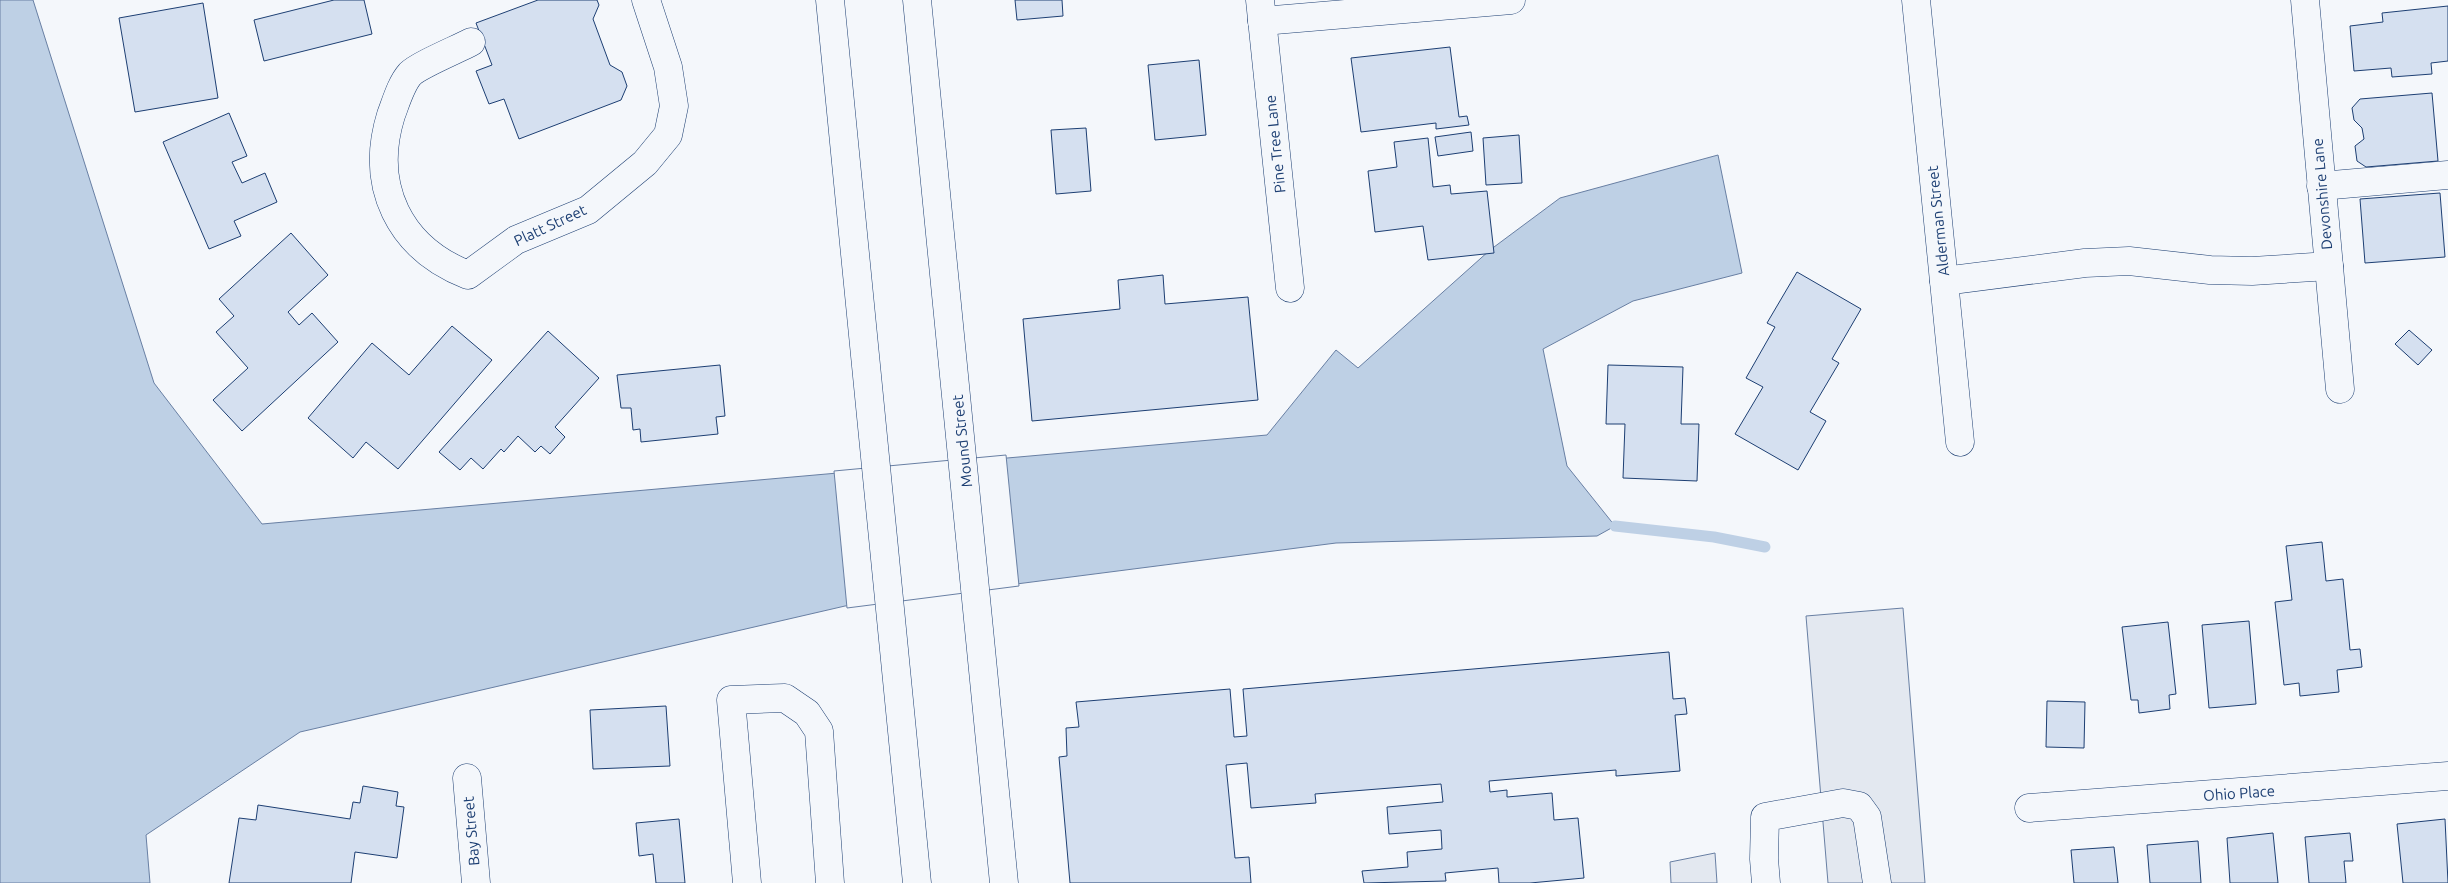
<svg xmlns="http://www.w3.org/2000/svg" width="2448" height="883" viewBox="0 0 2448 883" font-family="Ubuntu,sans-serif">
<rect width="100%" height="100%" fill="#f4f7fb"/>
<g fill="#e3e8f0" stroke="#687fa3">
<path d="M1903,608l22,275h-97l-22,-267z"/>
<path d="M1715,853l2,30h-46l-1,-21z"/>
</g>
<path fill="#bed0e5" stroke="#687fa3" d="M0,0h33l121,383 108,141 1005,-89 69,-85 22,18 132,-118 70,-52 158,-43 24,118 -109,28 -90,48 24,117 48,60 -18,10 -261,7 -491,63 -545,126 -154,103 4,48h-150z"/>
<path fill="#f4f7fb" stroke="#687fa3" d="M1006,455l13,131 -172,22 -13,-137z"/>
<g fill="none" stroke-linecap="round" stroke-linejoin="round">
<path stroke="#bed0e5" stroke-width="11" d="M1615,526l99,11 51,10"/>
</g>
<g fill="#d5e0f0" stroke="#1d3f73">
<path d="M334,0h30l8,34 -108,27 -10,-41z"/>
<path d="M538,0h59l2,5 -6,14 17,46 12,7 5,14 -6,14 -102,39 -15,-40 -15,5 -13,-33 16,-6 -16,-42z"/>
<path d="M1015,0h47l1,16 -46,4z"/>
<path d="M203,3l15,95 -83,14 -16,-94z"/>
<path d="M2448,6v55l-17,2 1,11 -40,3 -1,-9 -37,3 -4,-45 33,-4 -1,-9z"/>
<path d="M1450,47l9,70 8,-1 2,9 -33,4v-6l-75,9 -10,-74z"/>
<path d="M1199,60l7,75 -51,5 -7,-75z"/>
<path d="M2432,93l6,68 -72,6 -9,-6 -2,-15 9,-7 -2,-11 -8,-8 -2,-12 8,-9z"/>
<path d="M229,113l18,43 -15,6 10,21 23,-10 12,29 -43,19 7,15 -32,13 -46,-107z"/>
<path d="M1086,128l5,63 -35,3 -5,-64z"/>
<path d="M1471,132l2,19 -35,5 -3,-19z"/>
<path d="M1519,135l3,48 -36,2 -3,-47z"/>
<path d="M1428,138l5,49 17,-2 1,9 36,-3 7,62 -66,7 -5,-34 -48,6 -7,-61 29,-4 -3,-25z"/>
<path d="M2440,193l5,64 -80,6 -5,-64z"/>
<path d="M291,233l37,42 -40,37 11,13 13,-12 26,29 -96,89 -29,-31 35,-32 -32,-36 18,-16 -15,-17z"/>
<path d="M1797,272l64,37 -29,50 7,4 -29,49 16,9 -28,49 -63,-36 28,-47 -17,-9 29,-51 -8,-4z"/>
<path d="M1163,275l2,29 83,-7 10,103 -226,21 -9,-102 97,-10 -2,-29z"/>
<path d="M452,326l40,34 -94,109 -32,-27 -13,16 -45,-40 64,-75 37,32z"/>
<path d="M2409,330l23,20 -14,15 -23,-21z"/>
<path d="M548,331l51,47 -44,49 10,10 -15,17 -9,-8 -6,6 -17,-16 -14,16 -3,-3 -18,20 -12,-11 -11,12 -21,-18z"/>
<path d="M720,365l5,51 -9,1 2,17 -77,8 -1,-13 -7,1 -2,-22h-10l-4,-33z"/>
<path d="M1608,365l75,2 -2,57h18l-2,57 -74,-3 2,-54h-19z"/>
<path d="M2322,542l4,39 17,-2 7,71 10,-1 2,18 -25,3 2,22 -39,4 -1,-13 -15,2 -9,-83 17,-2 -6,-54z"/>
<path d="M2249,621l7,83 -47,4 -7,-83z"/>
<path d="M2168,622l8,72 -7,1 1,14 -31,4 -1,-13h-7l-9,-73z"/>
<path d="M1669,652l4,47 12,-1 2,16 -12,1 5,56 -64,5v-6l-127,11 1,11 17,-2v7l45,-4 2,27 24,-2 6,60 -54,5h-31l-1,-15 -53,5 1,8 -82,2 -2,-12 46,-4 -1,-15 35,-3 -1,-19 -52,4 -2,-27 56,-5 -2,-18 -126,10 1,9 -65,5 -4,-45 -21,2 9,93 14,-1 2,26h-181l-11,-126 8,-1 -1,-28 13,-1 -3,-25 154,-13 4,48 13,-1 -4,-47z"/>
<path d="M2047,701l38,1 -1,46 -38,-1z"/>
<path d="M666,706l4,60 -77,3 -3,-59z"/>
<path d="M363,786l35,6 -2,14 8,1 -7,51 -42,-6 -4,31h-122l10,-65 17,2 2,-15 92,14 3,-17 7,1z"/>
<path d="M679,819l6,64h-29l-3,-29 -14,2 -3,-33z"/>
<path d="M2445,819l3,64h-45l-6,-59z"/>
<path d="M2273,833l5,50h-48l-3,-45z"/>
<path d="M2350,833l3,28h-9l2,22h-37l-4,-46z"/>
<path d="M2198,841l3,42h-51l-3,-38z"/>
<path d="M2114,847l4,36h-44l-3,-33z"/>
</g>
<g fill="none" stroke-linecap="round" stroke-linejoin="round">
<defs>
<g id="minor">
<path d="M1260,0l30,288"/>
<path d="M1916,0l44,442"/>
<path d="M2305,0l35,389"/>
<path d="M1262,21l249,-21"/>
<path d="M471,42c-13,7 -52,23 -61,32 -9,10 -14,28 -19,41 -22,71 8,133 77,160l48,-35 72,-30 57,-47 23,-28 6,-29 -6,-39 -22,-67"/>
<path d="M2321,186l127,-11"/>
<path d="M1944,281l141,-18 44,-2 81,9 42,1 77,-5"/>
<path d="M467,778l9,105"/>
<path d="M2029,808l419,-32"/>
<path d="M747,883l-16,-183 54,-2 22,15 12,18 11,152"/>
<path d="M1766,883l-2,-24 1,-42 78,-14 16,3 8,11 10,66"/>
</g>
<g id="major">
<path d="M830,0l87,883"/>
<path d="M917,0l87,883"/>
</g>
</defs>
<use href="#minor" stroke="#1d3f73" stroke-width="29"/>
<use href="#major" stroke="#1d3f73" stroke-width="29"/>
<use href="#minor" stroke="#f4f7fb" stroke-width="28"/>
<use href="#major" stroke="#f4f7fb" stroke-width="28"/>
</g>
<g text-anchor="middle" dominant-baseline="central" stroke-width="4" stroke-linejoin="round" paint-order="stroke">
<g font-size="15" fill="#1d3f73" stroke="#f4f7fb">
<text transform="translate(1275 144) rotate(-96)">Pine Tree Lane</text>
<text transform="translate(2322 194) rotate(-95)">Devonshire Lane</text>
<text transform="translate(1938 221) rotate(-96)">Alderman Street</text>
<text transform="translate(550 225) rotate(-25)">Platt Street</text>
<text transform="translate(962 441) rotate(-96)">Mound Street</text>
<text transform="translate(2239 793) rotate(-4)">Ohio Place</text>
<text transform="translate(471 831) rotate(-95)">Bay Street</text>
</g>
</g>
</svg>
